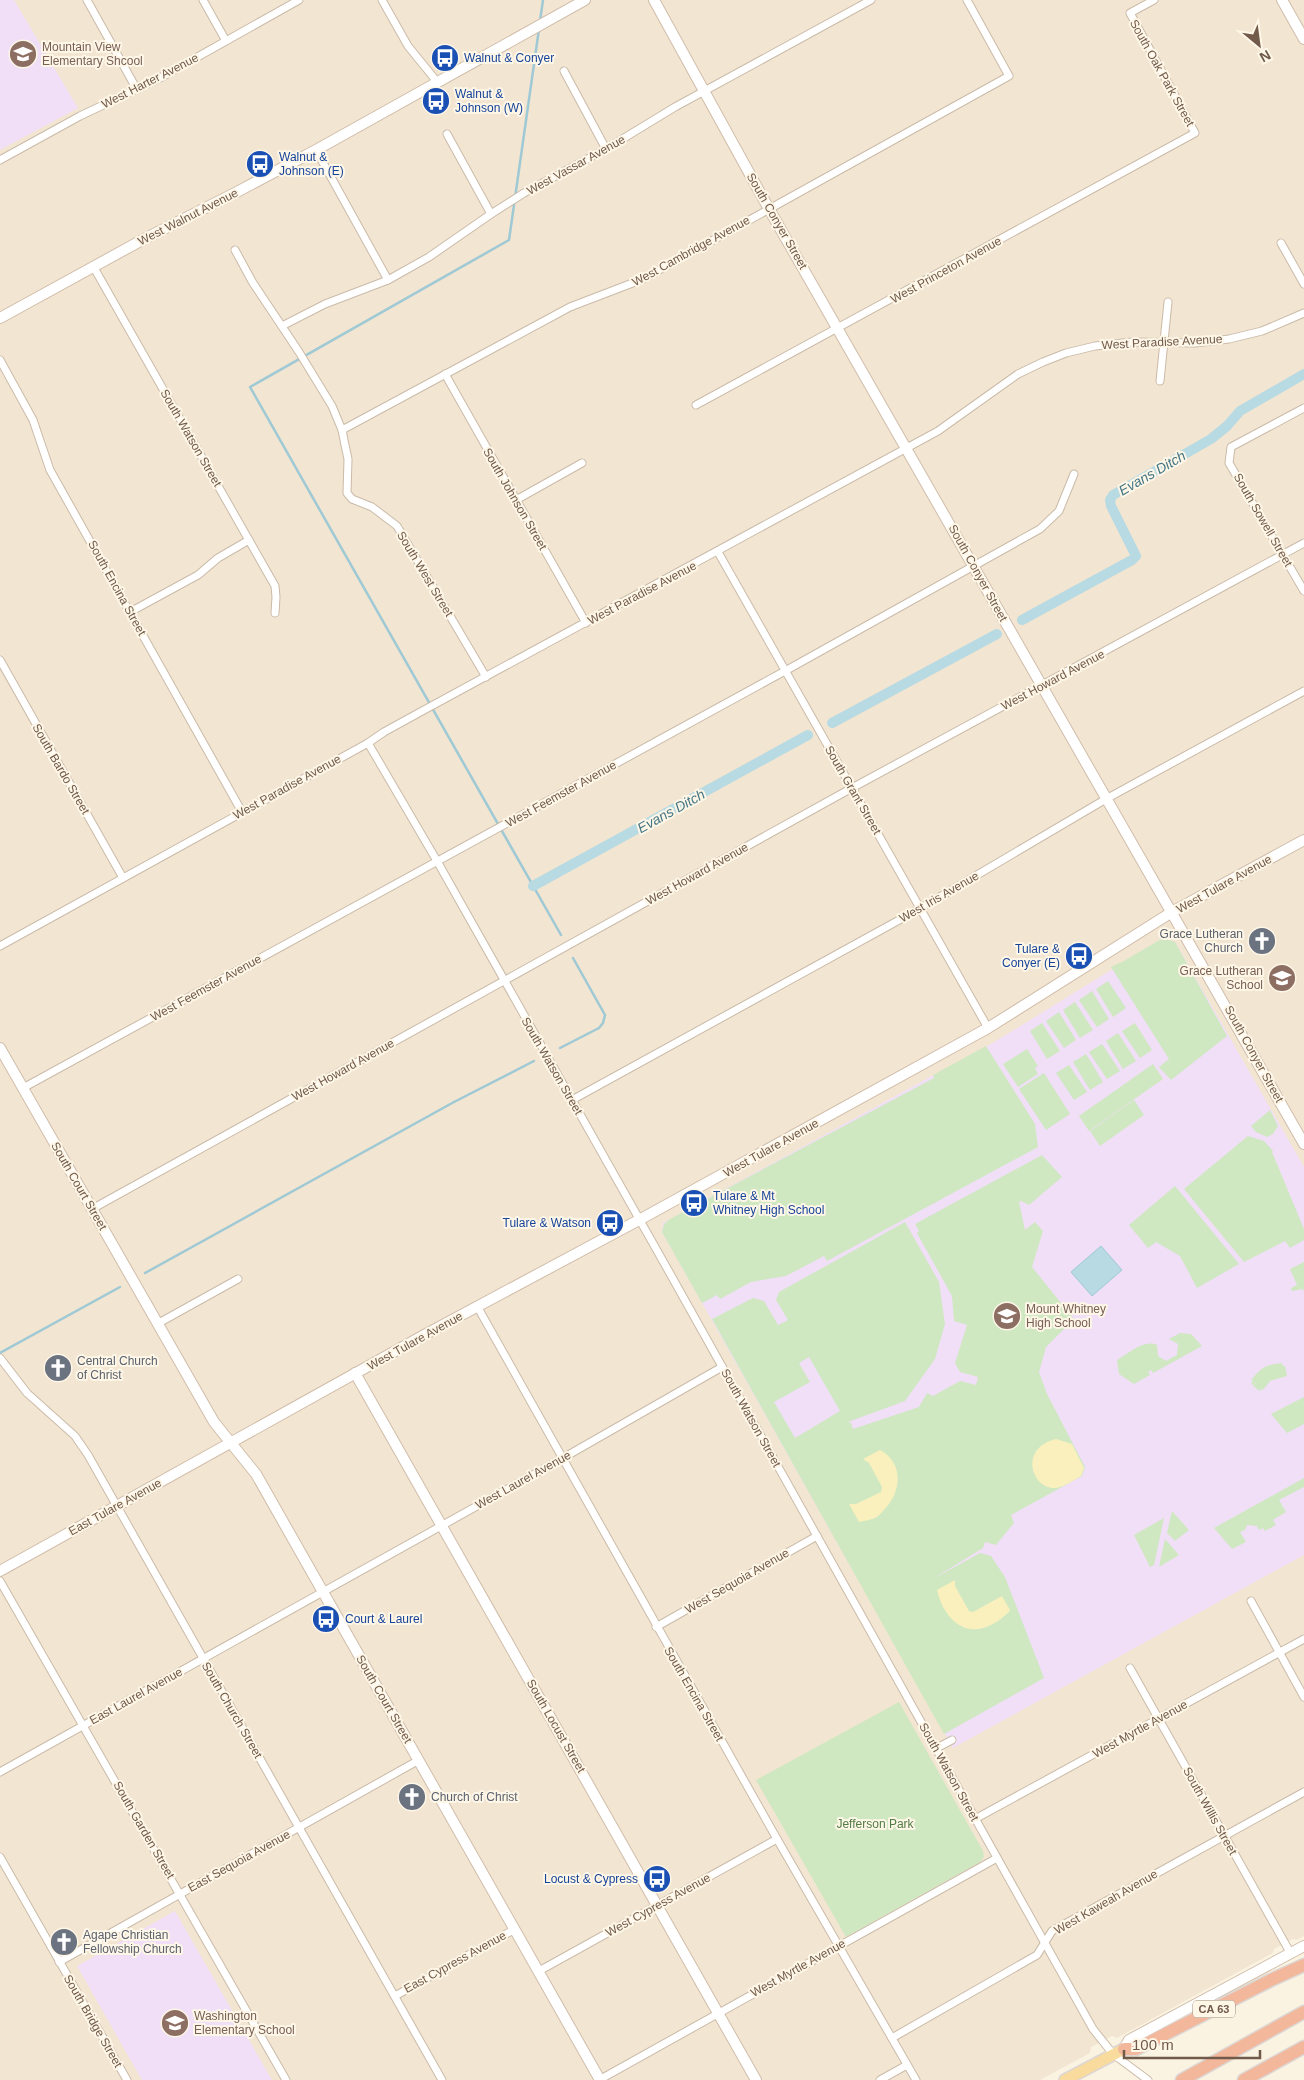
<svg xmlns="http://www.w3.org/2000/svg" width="1304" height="2080" viewBox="0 0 1304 2080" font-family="Arial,sans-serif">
<rect width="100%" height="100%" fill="#fbf3e2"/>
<path fill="#f2e5d1" d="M0,0h1304v1936l-7,4 -4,-1 -19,10 -1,4 -156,85 -5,-2 -21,11 -1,6 -50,27h-1040z"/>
<g fill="#f0dff7">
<path d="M0,0h14l64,108 -78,42z"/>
<path d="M1163,938l12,4 129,225v388l-351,193 -291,-516 1,-9 333,-182z"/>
<path d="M175,1911l97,169h-130l-65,-114z"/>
</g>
<g fill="#cfe8c1" fill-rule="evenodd">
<path d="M1163,938l12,4 52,94 -56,44 -12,-13 10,-8 -58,-92 13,-6z"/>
<path d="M1108,981l18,27 -13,9 -17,-28z"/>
<path d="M1092,991l17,28 -12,8 -18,-27z"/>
<path d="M1075,1002l18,28 -13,8 -17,-28z"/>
<path d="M1059,1012l17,28 -12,8 -18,-27z"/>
<path d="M1042,1023l18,28 -13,8 -17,-28z"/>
<path d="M1135,1023l17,27 -12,8 -18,-27z"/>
<path d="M1118,1033l18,28 -13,8 -17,-28z"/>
<path d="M1102,1044l18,27 -13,8 -18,-27z"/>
<path d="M986,1046l49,78 3,23 -211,114 -3,-5 -38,20 -35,6 -31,17 -3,-4 -15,8 -40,-71 2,-8 6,-5 264,-141 -1,-3z"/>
<path d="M1027,1049l11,17 -3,2 3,6 -20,13 -15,-23z"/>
<path d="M1086,1054l17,28 -13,8 -17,-28z"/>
<path d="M1153,1064l10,15 -74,52 -10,-15z"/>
<path d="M1069,1065l18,27 -13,8 -18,-27z"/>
<path d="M1044,1073l26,41 -24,16 -27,-41z"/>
<path d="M1134,1100l10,15 -44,31 -10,-15z"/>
<path d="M1270,1110l8,16 -5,8 -6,3 -11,-5 -5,-6z"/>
<path d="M1248,1136l16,5 9,10 -1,1 32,77v11l-14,8 -5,-7 -41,21 -60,-73z"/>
<path d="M1042,1155l20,22 -33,28 -8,-4 -2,1 6,28 10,-8 8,9 -11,36 42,52 -28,28 -7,25 8,22 38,73 -3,9 -71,39 3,8 -18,22 -11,-3 -2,6 -52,32 49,-27 11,3 14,21 39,101 -100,56 -232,-415 41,-21 11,3 14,24 10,-5 -12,-20 3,-8 126,-70 34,60 6,42 -10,35 -30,42 -57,21 3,1 2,6 66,-22 8,-14 6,3 27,-15 16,4 2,-8 -18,-5 -5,-9 12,-38 -13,-4 -2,-25 -35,-63 2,-2 -4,-7zM809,1357l31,54 -45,27 -21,-36 36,-20 -11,-19z"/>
<path d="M1175,1186l64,78 -42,24 -17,-32 -24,-14 -8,6 -19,-23z"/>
<path d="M1304,1262v30l-1,-3 -11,2 -1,-3 6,-3 -7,-16z"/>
<path d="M1180,1333l11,1 11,12 -49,27 -2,-3 -3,2 2,3 -16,9 -15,-10 -2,-14c11,-6 27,-21 40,-15l1,11 8,5 11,-6 1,-11 -9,-5z"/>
<path d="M1282,1363l1,3h2l2,10 -17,5 -7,9 -2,-1 -1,2 -7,-5 5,-6 -5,5 -2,-1 2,-3 -2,-1c12,-14 14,-15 31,-17z"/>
<path d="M1304,1397v27l-17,9 -16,-19z"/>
<path d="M1304,1478v9l-25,13 7,12 -13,8 3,5 -11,6 -2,-3 -4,2 -2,-4 -10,-1 -2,5 -5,2 6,10 -14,7 -18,-21z"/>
<path d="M1172,1511l17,19 -14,11 -8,-8z"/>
<path d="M1164,1518l-10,47 -4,2 -16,-32z"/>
<path d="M1165,1539l14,16 -20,12z"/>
<path d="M899,1702l84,149 1,6 -4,5 -134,75 -90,-157z"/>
</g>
<g fill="#f9f0be">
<path d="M1056,1439l16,5 12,24 -3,8c-7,4 -17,11 -25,12 -24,2 -38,-40 0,-49z"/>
<path d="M880,1450c24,13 22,42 4,60 -3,3 -6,7 -9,8 -5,2 -11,3 -16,4l-10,-18h7l25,-12 1,-5 -13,-24 -6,-4z"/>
<path d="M955,1580v6l14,25 4,1 29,-16 8,14 -1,2c-5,4 -10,9 -16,12 -29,16 -50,-7 -56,-34z"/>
</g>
<path fill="#b8dae3" stroke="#9ec9d5" d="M1101,1246l21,24 -30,26 -21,-24z"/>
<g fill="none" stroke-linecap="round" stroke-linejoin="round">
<g stroke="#9ec9d5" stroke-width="2.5">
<path d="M540,21l3,-21"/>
<path d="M539,29l-30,211 -259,147 311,548"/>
<path d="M560,1048l39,-20 4,-5 2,-8 -32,-57"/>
<path d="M145,1273l309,-171 80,-41"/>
<path d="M0,1353l120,-66"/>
</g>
<g stroke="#b8dae3" stroke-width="10">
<path d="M1022,620l110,-60 4,-4 -25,-50 -1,-6 3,-5 98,-56 16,-13 13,-15 64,-37"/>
<path d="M832,723l165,-89"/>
<path d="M533,886l275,-151"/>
</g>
<defs>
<g id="street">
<path d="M87,0l49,88"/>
<path d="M203,0l23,41"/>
<path d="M382,0l26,46 30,37"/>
<path d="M564,71l42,78"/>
<path d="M447,134l44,80"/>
<path d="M316,150l72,130"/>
<path d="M0,160l80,-44 80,-38 139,-78"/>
<path d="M1281,243l23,41"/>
<path d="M235,250l18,33 46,69 33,54 10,24 3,15 3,14 -1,34 5,6 20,8 25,19 89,151"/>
<path d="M93,266l182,320 1,11 -1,16"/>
<path d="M282,326l43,-22 63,-24 41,-23 62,-43 33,-21 82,-44 69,-42 196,-107"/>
<path d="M0,360l33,60 17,50 192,342"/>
<path d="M445,374l141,249"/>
<path d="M1160,381l8,-79"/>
<path d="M696,405l499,-272 -65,-120 24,-13"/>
<path d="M1304,408l-73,39 -2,16 75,128"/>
<path d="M342,430l228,-123 73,-28 366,-203 -42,-76"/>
<path d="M516,500l66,-37"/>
<path d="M718,552l270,476"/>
<path d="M130,612l68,-37 20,-17 31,-18"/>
<path d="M0,660l123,218"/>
<path d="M368,743l69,118 231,409 425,759 20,25 35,26"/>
<path d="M0,946l368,-203 16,-11 40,-22 514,-279 80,-57 25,-12 23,-9 29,-7 37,-4 63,1 34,-4 33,-8 42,-18"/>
<path d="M23,1088l762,-417 255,-142 19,-18 15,-37"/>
<path d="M572,1100l349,-192 185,-109 198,-108"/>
<path d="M92,1209l760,-421 452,-245"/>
<path d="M477,1306l300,533 139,241"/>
<path d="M157,1324l81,-45"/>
<path d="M0,1358l27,35 48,43 13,19 354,625"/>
<path d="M0,1581l286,499"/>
<path d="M1251,1601l53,96"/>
<path d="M656,1627l161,-91"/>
<path d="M1130,1668l161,286"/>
<path d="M935,1749l17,-9"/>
<path d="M0,1772l563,-314 159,-91"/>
<path d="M975,1819l329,-180"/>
<path d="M0,1857l127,223"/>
<path d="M59,1962l360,-202"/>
<path d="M539,1971l238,-132"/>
<path d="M395,1996l120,-67"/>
<path d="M892,2038l145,-83 15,-24 252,-139"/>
<path d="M599,2080l398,-222"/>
<path d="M880,2080l27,-15"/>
</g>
<g id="secondary">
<path d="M654,0l115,209 535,935"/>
<path d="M1282,0l22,39"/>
<path d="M0,318l144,-79 89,-45 83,-44 269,-150"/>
<path d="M0,1048l214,374 42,52 344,606"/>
<path d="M355,1373l401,707"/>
<path d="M0,1571l426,-237 213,-114 349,-192 184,-116 132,-72"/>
<path d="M1124,2049l5,-9 175,-94"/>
</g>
<path id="primary" d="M1065,2080l59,-31"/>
<g id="highway">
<path d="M1124,2049h12l135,-69 33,-15"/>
<path d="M1182,2080l122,-68"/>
<path d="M1244,2080l60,-33"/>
</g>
</defs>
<use href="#street" stroke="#cbbba9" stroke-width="9"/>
<use href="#secondary" stroke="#d1bdaa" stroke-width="12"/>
<use href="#primary" stroke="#ddd7d4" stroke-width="14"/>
<use href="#highway" stroke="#ddd7d4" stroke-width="15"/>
<use href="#street" stroke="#fff" stroke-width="7"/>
<use href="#secondary" stroke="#fff" stroke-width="10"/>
<use href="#primary" stroke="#f8db9d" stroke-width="11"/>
<use href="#highway" stroke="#f3b79b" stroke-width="12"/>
</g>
<defs>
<symbol id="school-disc" viewBox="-11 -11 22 22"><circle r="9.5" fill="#8d6e63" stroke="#fef7e8"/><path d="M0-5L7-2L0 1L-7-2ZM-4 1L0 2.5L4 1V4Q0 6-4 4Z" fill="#fff"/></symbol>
<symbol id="bus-disc" viewBox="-11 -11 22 22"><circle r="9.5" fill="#1a4fb4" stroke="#fef7e8"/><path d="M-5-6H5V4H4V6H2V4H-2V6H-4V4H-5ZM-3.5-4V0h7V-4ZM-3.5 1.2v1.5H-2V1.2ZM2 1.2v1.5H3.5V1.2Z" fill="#fff"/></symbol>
<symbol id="church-disc" viewBox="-11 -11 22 22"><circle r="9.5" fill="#6b7280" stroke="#fef7e8"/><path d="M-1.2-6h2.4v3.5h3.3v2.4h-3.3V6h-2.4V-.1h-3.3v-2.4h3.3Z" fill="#fff"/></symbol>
</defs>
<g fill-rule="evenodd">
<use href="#school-disc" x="7" y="38" width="32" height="32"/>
<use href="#bus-disc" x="429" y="42" width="32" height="32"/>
<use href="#bus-disc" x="420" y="85" width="32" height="32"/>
<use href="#bus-disc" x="244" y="148" width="32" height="32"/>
<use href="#church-disc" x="1246" y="925" width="32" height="32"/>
<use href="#bus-disc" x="1063" y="940" width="32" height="32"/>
<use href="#school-disc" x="1266" y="962" width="32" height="32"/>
<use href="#bus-disc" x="678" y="1187" width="32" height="32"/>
<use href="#bus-disc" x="594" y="1207" width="32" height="32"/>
<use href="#school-disc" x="991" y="1300" width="32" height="32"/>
<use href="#church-disc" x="42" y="1352" width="32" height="32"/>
<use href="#bus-disc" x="310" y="1603" width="32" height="32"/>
<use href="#church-disc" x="396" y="1781" width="32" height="32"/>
<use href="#bus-disc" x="641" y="1863" width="32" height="32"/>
<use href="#church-disc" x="48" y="1926" width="32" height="32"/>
<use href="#school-disc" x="159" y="2007" width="32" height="32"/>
</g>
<g text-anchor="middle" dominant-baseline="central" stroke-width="4" stroke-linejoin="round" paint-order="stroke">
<rect fill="#fef7e8" stroke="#9b8979" stroke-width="1" x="1193" y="2000.5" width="42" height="17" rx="4"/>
<g font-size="11" font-weight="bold" fill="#715a4a">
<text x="1214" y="2009">CA 63</text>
</g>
<g font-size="12" fill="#785e54" stroke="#fef7e8" text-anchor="start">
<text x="42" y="47">Mountain View<tspan x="42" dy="14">Elementary Shcool</tspan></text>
<text x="1263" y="971" text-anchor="end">Grace Lutheran<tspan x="1263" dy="14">School</tspan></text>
<text x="1026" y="1309">Mount Whitney<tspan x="1026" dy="14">High School</tspan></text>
<text x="194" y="2016">Washington<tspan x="194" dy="14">Elementary School</tspan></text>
</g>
<g font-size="12" fill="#164399" stroke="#fef7e8" text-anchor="start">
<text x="464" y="58">Walnut &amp; Conyer</text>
<text x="455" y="94">Walnut &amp;<tspan x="455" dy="14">Johnson (W)</tspan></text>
<text x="279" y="157">Walnut &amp;<tspan x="279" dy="14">Johnson (E)</tspan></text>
<text x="1060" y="949" text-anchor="end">Tulare &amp;<tspan x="1060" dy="14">Conyer (E)</tspan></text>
<text x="713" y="1196">Tulare &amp; Mt<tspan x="713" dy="14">Whitney High School</tspan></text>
<text x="591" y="1223" text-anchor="end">Tulare &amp; Watson</text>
<text x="345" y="1619">Court &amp; Laurel</text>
<text x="638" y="1879" text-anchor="end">Locust &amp; Cypress</text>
</g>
<g font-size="12" fill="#715a4a" stroke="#fef7e8">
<text transform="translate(1162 73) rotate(61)">South Oak Park Street</text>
<text transform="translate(150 81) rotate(-27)">West Harter Avenue</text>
<text transform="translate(576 165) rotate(-29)">West Vassar Avenue</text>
<text transform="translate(188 217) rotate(-27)">West Walnut Avenue</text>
<text transform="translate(777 221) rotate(60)">South Conyer Street</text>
<text transform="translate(691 251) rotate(-29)">West Cambridge Avenue</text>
<text transform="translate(946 270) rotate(-29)">West Princeton Avenue</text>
<text transform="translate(1162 342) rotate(-3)">West Paradise Avenue</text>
<text transform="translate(191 438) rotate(60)">South Watson Street</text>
<text transform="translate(515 499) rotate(60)">South Johnson Street</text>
<text transform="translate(1263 520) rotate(60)">South Sowell Street</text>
<text transform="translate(978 573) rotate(61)">South Conyer Street</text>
<text transform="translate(425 574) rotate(59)">South West Street</text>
<text transform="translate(117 588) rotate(61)">South Encina Street</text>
<text transform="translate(642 593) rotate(-28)">West Paradise Avenue</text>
<text transform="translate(1053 680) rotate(-28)">West Howard Avenue</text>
<text transform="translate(61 769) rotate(60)">South Bardo Street</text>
<text transform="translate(287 787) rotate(-29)">West Paradise Avenue</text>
<text transform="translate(853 790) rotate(60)">South Grant Street</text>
<text transform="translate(561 794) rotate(-29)">West Feemster Avenue</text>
<text transform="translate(697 874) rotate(-29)">West Howard Avenue</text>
<text transform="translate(1224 884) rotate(-29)">West Tulare Avenue</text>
<text transform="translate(939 897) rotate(-30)">West Iris Avenue</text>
<text transform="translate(206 988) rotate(-29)">West Feemster Avenue</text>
<text transform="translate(1254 1054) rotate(61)">South Conyer Street</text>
<text transform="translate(552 1066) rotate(60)">South Watson Street</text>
<text transform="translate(343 1070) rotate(-29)">West Howard Avenue</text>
<text transform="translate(771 1148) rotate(-29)">West Tulare Avenue</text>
<text transform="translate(79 1186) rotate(60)">South Court Street</text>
<text transform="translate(415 1341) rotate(-29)">West Tulare Avenue</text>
<text transform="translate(751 1418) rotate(61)">South Watson Street</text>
<text transform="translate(523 1480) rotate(-29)">West Laurel Avenue</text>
<text transform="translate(115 1507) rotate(-29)">East Tulare Avenue</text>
<text transform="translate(737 1581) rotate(-30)">West Sequoia Avenue</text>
<text transform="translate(694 1694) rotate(60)">South Encina Street</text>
<text transform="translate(136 1696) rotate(-29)">East Laurel Avenue</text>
<text transform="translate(384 1699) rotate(60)">South Court Street</text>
<text transform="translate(232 1710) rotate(60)">South Church Street</text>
<text transform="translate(556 1726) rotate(60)">South Locust Street</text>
<text transform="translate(1140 1729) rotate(-29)">West Myrtle Avenue</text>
<text transform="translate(949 1772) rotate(61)">South Watson Street</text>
<text transform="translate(1210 1811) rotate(61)">South Willis Street</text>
<text transform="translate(144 1830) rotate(60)">South Garden Street</text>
<text transform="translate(239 1861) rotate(-29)">East Sequoia Avenue</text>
<text transform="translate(1106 1902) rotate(-30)">West Kaweah Avenue</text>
<text transform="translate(658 1905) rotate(-29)">West Cypress Avenue</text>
<text transform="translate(455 1962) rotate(-29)">East Cypress Avenue</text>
<text transform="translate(798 1968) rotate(-29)">West Myrtle Avenue</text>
<text transform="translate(93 2021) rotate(60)">South Bridge Street</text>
</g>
<g font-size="12" fill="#5b616d" stroke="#fef7e8" text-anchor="start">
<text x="1243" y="934" text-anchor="end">Grace Lutheran<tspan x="1243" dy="14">Church</tspan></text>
<text x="77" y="1361">Central Church<tspan x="77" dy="14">of Christ</tspan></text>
<text x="431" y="1797">Church of Christ</text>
<text x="83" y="1935">Agape Christian<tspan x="83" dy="14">Fellowship Church</tspan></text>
</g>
<g font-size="12" fill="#527c45" stroke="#fef7e8">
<text x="875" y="1824">Jefferson Park</text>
</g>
<g font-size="14" font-style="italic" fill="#457685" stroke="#fef7e8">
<text transform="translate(1152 473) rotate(-30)">Evans Ditch</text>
<text transform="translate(671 811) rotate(-29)">Evans Ditch</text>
</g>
</g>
<g transform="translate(1259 45) rotate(151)" stroke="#fef7e8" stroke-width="4" paint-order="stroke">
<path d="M0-4L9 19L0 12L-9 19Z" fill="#715a4a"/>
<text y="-8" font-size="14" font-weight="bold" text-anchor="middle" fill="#715a4a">N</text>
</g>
<path d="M1124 2050v8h136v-8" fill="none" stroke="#715a4a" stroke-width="2.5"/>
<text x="1132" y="2050" font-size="15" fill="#715a4a" stroke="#fef7e8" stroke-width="4" paint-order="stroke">100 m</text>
</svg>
